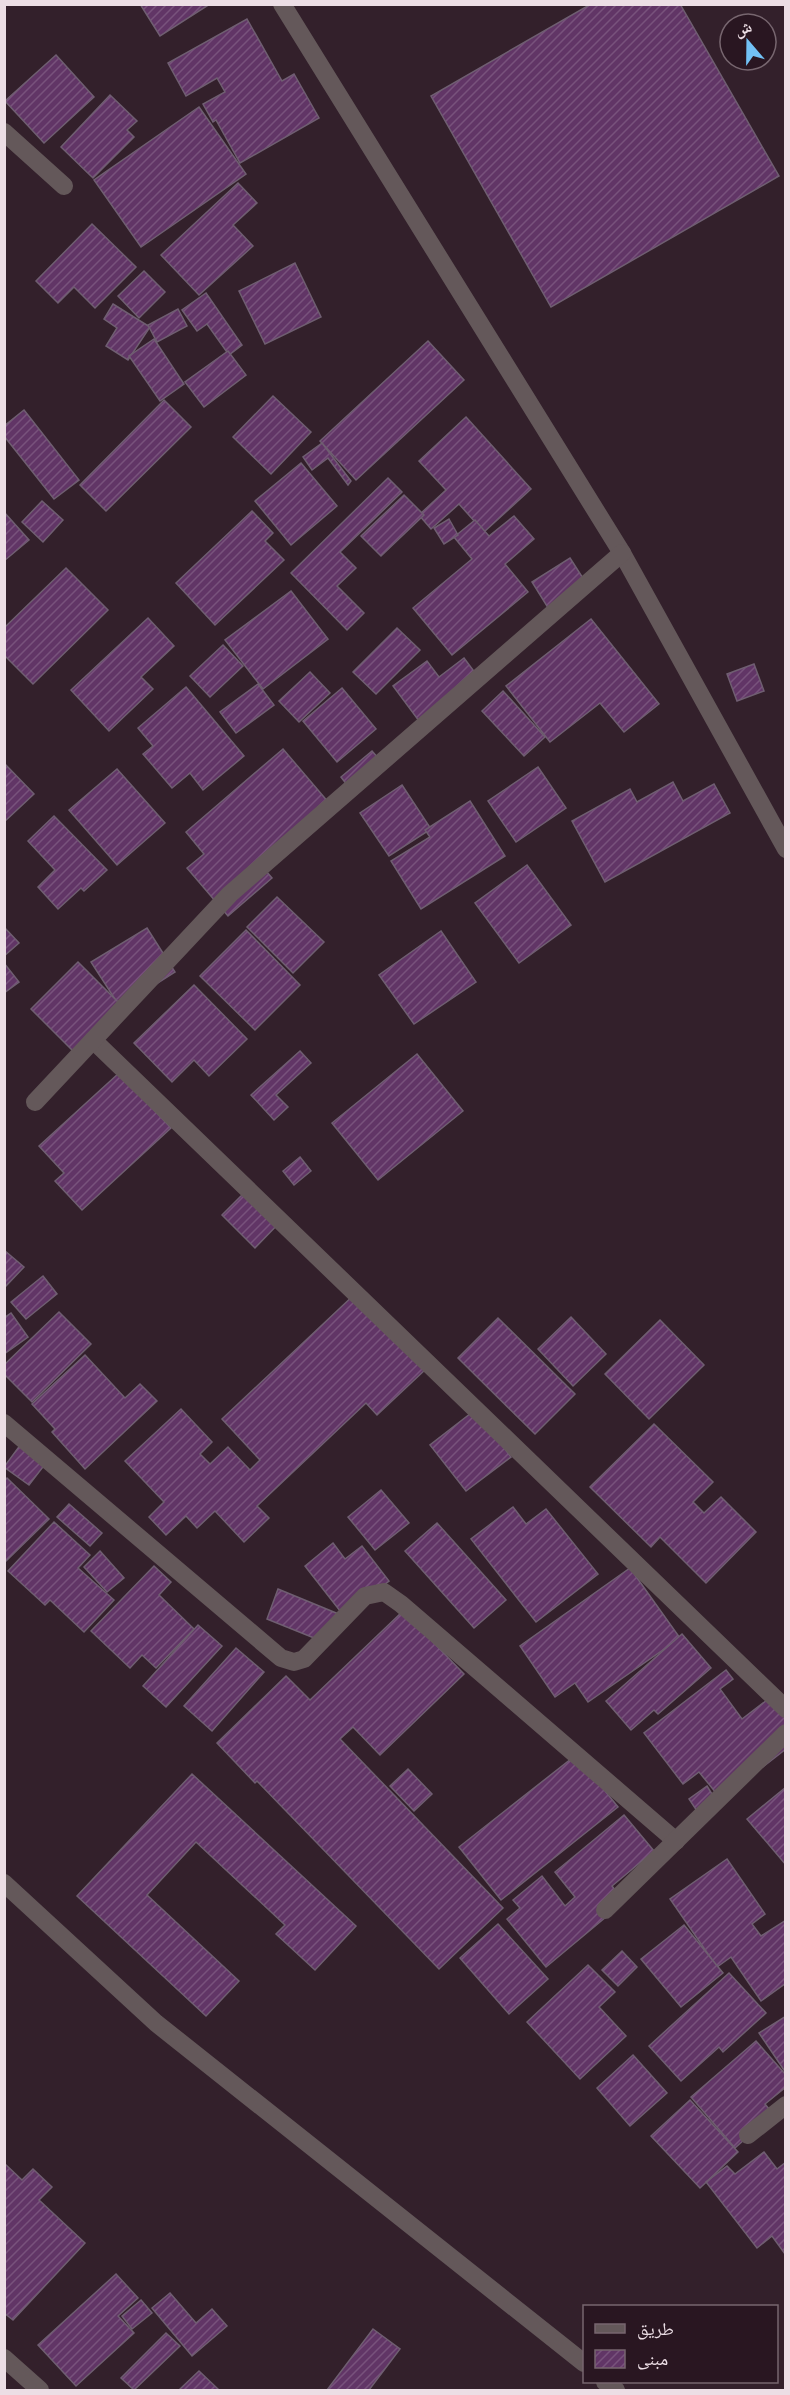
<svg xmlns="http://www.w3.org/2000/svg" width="790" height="2395" viewBox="0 0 790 2395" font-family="'Archivo Narrow','Noto Naskh Arabic',sans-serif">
<defs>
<pattern id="building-hatch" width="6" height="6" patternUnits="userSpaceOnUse" patternTransform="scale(1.5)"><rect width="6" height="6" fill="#613566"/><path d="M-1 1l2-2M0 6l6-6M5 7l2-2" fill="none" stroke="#78527c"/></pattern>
</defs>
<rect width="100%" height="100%" fill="#33202b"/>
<g fill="url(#building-hatch)" stroke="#6f5e71" stroke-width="1.5">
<path d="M140,4h70l-50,32z"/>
<path d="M591,4h89l99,172 -228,131 -120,-211z"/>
<path d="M247,19l35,62 12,-7 25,44 -79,45 -24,-43 -3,2 -10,-18 22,-12 -8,-14 -31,18 -18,-33z"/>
<path d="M56,55l38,42 -50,46 -39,-42z"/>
<path d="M110,95l27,26 -10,9 7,7 -41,41 -32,-31z"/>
<path d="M199,107l47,67 -105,73 -47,-67z"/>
<path d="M238,183l19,20 -24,22 20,21 -54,49 -38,-40z"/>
<path d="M92,224l44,43 -41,41 -21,-21 -16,16 -22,-22z"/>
<path d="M295,263l26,54 -56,27 -26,-53z"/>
<path d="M144,271l21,21 -26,26 -21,-22z"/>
<path d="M206,293l36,52 -13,10 -22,-31 -10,7 -15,-21z"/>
<path d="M113,304l37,23 -22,33 -22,-14 11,-18 -13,-9z"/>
<path d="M178,309l9,17 -30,16 -9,-17z"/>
<path d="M154,339l30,45 -24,17 -31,-45z"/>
<path d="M428,341l36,39 -108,100 -36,-39z"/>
<path d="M228,351l18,24 -42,32 -19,-25z"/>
<path d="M273,396l38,36 -40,42 -38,-37z"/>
<path d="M164,400l27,27 -85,84 -26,-26z"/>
<path d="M24,410l55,70 -25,19 -50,-63v-10z"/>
<path d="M466,417l65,72 -47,43 -25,-28 -28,25 -12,-14 27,-25 -27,-29z"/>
<path d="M322,443l29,38 -3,4 -20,-27 -16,12 -9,-13z"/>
<path d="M301,463l36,43 -46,39 -36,-44z"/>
<path d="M388,478l14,14 -62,60 16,16 -19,18 27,27 -17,17 -56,-57z"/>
<path d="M404,495l20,20 -43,41 -20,-20z"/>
<path d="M42,501l21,19 -20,22 -21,-20z"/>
<path d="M252,511l21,22 -8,8 19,19 -69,65 -39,-42z"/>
<path d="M4,512l25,28 -25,21z"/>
<path d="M514,516l20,23 -29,25 23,28 -76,63 -39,-47 59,-49 -18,-22 21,-17 14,16z"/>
<path d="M449,519l9,16 -14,9 -10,-16z"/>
<path d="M570,558l18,28 -38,25 -18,-29z"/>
<path d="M66,568l42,42 -75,74 -29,-29v-27z"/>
<path d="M291,591l37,48 -65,50 -38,-49z"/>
<path d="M148,618l26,28 -33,31 12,12 -44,42 -38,-41z"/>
<path d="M591,619l68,85 -35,28 -24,-29 -50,39 -44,-56z"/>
<path d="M397,628l23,22 -44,44 -23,-22z"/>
<path d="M223,645l20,21 -33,31 -20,-21z"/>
<path d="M464,658l18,24 -60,43 -29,-39 34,-25 12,16z"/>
<path d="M754,664l10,27 -27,10 -10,-27z"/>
<path d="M310,672l20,21 -31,29 -20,-21z"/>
<path d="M258,684l16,21 -38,28 -16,-21z"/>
<path d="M186,687l58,69 -41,34 -13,-17 -18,15 -29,-34 10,-8 -15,-18z"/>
<path d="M342,688l34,41 -39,33 -34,-41z"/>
<path d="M503,691l42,46 -21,19 -42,-45z"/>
<path d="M283,749l46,54 -70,60 13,15 -44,38 -41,-48 17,-14 -18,-22z"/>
<path d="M372,751l14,16 -32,27 -13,-17z"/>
<path d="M4,763l30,31 -30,28z"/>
<path d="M538,767l28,41 -50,34 -28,-41z"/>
<path d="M117,769l48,54 -48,42 -48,-55z"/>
<path d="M673,782l10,19 31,-17 16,29 -125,69 -33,-61 58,-32 7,13z"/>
<path d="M402,785l29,44 -42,27 -29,-43z"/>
<path d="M470,801l35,55 -84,53 -30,-48 39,-24 -5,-7z"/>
<path d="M54,816l53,54 -23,21 -3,-3 -23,21 -20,-22 17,-17 -27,-29z"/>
<path d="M527,865l44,60 -52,38 -44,-60z"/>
<path d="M277,897l47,45 -31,31 -46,-46z"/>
<path d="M4,927l15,16 -15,13z"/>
<path d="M147,928l28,44 -55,35 -29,-45z"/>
<path d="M246,930l54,55 -45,45 -55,-54z"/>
<path d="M441,931l35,51 -62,42 -35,-49z"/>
<path d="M78,962l45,45 -47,47 -45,-45z"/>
<path d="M4,963l15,19 -15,11z"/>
<path d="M194,985l53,54 -38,37 -15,-16 -22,22 -38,-39z"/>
<path d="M300,1051l11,12 -35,32 12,12 -14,13 -23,-25z"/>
<path d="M417,1054l46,57 -85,69 -46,-57z"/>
<path d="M119,1073l52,55 -89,82 -27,-29 9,-8 -25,-27z"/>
<path d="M300,1157l11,14 -17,14 -11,-14z"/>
<path d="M250,1187l33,32 -28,29 -33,-33z"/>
<path d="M4,1250l20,17 -20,21z"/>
<path d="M43,1276l14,18 -31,25 -15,-17z"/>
<path d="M356,1293l71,75 -50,47 -11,-12 -109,103 12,12 -25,24 -29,-31 -18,17 -11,-12 -20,19 -17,-18 15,-15 -39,-41 56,-52 31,33 -12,12 10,10 18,-17 22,23 10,-10 -38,-41z"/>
<path d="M59,1312l32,32 -59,58 -28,-28v-9z"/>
<path d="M11,1313l17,24 -24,17v-36z"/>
<path d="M571,1317l35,37 -33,32 -35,-37z"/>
<path d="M498,1318l77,76 -40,40 -77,-76z"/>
<path d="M660,1320l44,45 -55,54 -44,-45z"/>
<path d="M85,1355l40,43 15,-14 17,17 -72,68 -33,-37 3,-3 -23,-25z"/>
<path d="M475,1410l36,47 -45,34 -36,-46z"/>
<path d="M654,1424l59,58 -20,20 11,11 17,-16 35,35 -50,51 -46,-46 -9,10 -61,-60z"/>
<path d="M21,1444l25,19 -17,22 -25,-18z"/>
<path d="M7,1478l42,41 -45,44v-82z"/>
<path d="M381,1490l28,33 -34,27 -27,-33z"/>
<path d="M69,1504l33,29 -12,13 -33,-29z"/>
<path d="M513,1507l13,17 20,-15 52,65 -62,48 -65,-83z"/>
<path d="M54,1522l36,33 -12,13 36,32 -30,32 -34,-32 -5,5 -37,-34z"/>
<path d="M437,1523l69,77 -32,28 -69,-77z"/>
<path d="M333,1543l12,16 17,-13 27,35 -45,35 -39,-50z"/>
<path d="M100,1551l24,27 -17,14 -23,-25z"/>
<path d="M154,1566l17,16 -12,13 35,34 -38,39 -14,-13 -12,13 -39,-37z"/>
<path d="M630,1568l50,70 -92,64 -13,-19 -20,14 -35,-51z"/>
<path d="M278,1589l63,26 -12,29 -62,-25z"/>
<path d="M403,1611l61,63 -84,81 -27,-28 -13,12 163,169 -64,61 -182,-188 -2,2 -38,-40 69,-67 24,24z"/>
<path d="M198,1625l24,21 -56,61 -23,-21z"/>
<path d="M682,1634l29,34 -53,46 -4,-4 -23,20 -25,-29z"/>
<path d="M236,1648l28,24 -52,59 -28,-25z"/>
<path d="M726,1670l7,9 -13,10 22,30 29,-22 15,18v34l-65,50 -22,-27 -16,12 -39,-51z"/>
<path d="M576,1755l42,52 -117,93 -42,-53z"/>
<path d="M408,1769l24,25 -18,17 -24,-25z"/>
<path d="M192,1774l164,152 -41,44 -39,-36 9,-9 -89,-83 -49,53 92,86 -33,35 -129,-120z"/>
<path d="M707,1786l8,13 -18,12 -8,-12z"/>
<path d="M786,1787v78l-39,-46z"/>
<path d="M624,1815l30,36 -42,35 12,16 -78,65 -39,-48 13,-11 -7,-8 29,-24 23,30 10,-9 -20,-25z"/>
<path d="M727,1859l38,55 -13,10 9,12 25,-16v63l-25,18 -30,-44 -14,10 -47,-68z"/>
<path d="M498,1924l50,55 -39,35 -49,-56z"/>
<path d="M684,1925l39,48 -42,34 -40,-48z"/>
<path d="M622,1951l15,16 -19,19 -16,-16z"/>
<path d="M588,1965l27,27 -16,15 27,29 -46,43 -53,-57z"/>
<path d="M729,1973l37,40 -43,39 -4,-5 -38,34 -32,-35z"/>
<path d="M786,2016v57l-27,-40z"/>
<path d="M756,2041l30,34v12l-21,17 8,10 -38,34 -44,-51z"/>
<path d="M633,2055l34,38 -37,33 -33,-38z"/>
<path d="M690,2100l48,52 -38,36 -49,-52z"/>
<path d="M764,2152l13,17 9,-7 -1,92 -13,-18 -15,12 -51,-66 21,-16 8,8z"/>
<path d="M4,2163l18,17 11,-11 19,18 -13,13 46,43 -72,77 -9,-7z"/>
<path d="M116,2274l22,24 -20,18 16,17 -58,53 -38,-41z"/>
<path d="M170,2293l26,30 16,-14 15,17 -35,30 -40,-48z"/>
<path d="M141,2300l11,13 -20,16 -10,-13z"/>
<path d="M373,2329l27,20 -31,41h-42z"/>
<path d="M166,2333l14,13 -46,44 -13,-12z"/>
<path d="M199,2371l20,19h-40z"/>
</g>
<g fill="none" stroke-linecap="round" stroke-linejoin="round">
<g stroke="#64585a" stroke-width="18">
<path d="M282,4l340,549 164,296"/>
<path d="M4,132l60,54"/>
<path d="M93,1040l693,669"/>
<path d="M35,1102l195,-208 392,-341"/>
<path d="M4,1423l277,235 13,4 10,-3 61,-63 19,-4 17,12 275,237"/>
<path d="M4,1883l152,140 428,340"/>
<path d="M605,1910l181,-177"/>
<path d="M748,2135l38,-30"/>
<path d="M4,2358l36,32"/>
<path d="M605,2382l11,8"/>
</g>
</g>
<rect width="790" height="2395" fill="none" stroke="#ecdee5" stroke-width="12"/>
<rect x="583" y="2305" width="195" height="78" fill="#291621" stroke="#77666f" stroke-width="1.5"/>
<rect x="595" y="2324" width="30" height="9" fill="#64585a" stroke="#77666f" stroke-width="1.5"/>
<text x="637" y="2335" font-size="18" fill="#ecdee5">طريق</text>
<rect x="595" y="2350" width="30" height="18" fill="url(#building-hatch)" stroke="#77666f" stroke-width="1.5"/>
<text x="637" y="2365" font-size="18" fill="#ecdee5">مبنى</text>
<g transform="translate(748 42) rotate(340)"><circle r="28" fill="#291621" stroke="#77666f" stroke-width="1.5"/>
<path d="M0-4.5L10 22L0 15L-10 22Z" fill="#72c1f5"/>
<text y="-9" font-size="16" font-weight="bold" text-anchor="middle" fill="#ecdee5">ش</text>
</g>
</svg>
